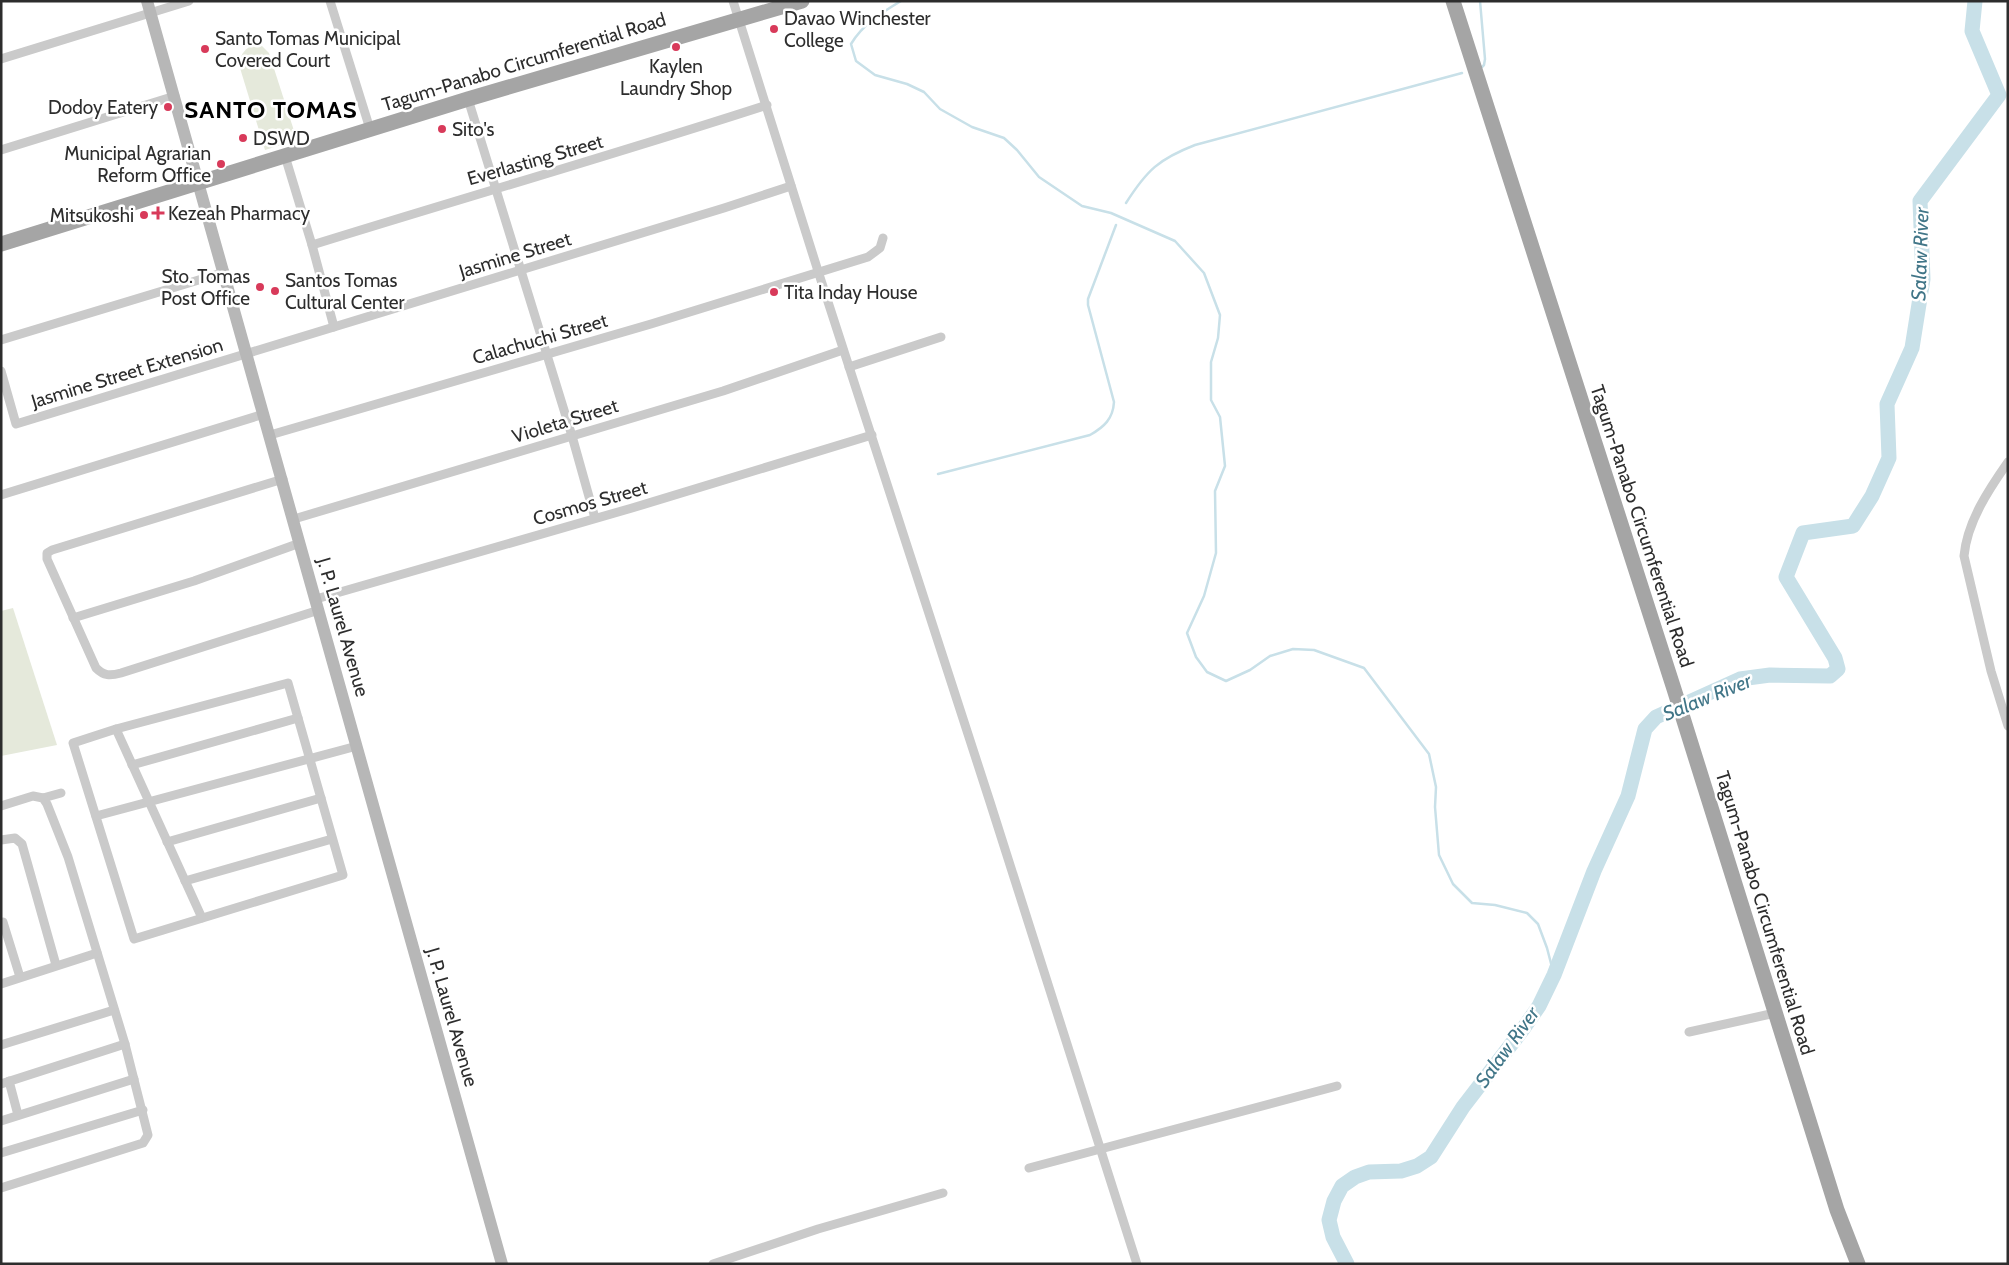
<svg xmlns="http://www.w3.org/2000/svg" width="2009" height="1265" viewBox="0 0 2009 1265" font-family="Cabin,sans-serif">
<rect width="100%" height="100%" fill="#fff"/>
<g fill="#e5e9db">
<path d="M251,46h11l7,7 28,87 -32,10 -25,-82c-1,-10 2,-17 11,-22z"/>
<path d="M13,608l44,137 -56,11v-145z"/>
</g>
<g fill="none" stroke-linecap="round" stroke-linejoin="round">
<g stroke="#c8e0e8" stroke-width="2.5">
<path d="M901,1c-20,12 -38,23 -50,43l5,17 19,14 32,9 17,8 16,17 32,18 32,11 13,12 22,27 43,29 29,7 64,28 29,32 16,42 -2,23 -7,24v38l9,17 5,49 -10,25 1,62 -12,43 -17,37 9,24 11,15 19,9 24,-11 20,-14 23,-7 21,1 50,18 65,86 7,33 -1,20 4,48 14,29 19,19 23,2 32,8 11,11 9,24 7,27"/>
<path d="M1480,1l5,58 -1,6 -2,2"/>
<path d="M1126,203c21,-33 33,-44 69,-58l267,-72"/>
<path d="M938,474l152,-39c14,-8 23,-16 24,-33l-26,-97v-6l28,-74"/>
</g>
<path stroke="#c8e0e8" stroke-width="15" d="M1347,1264l-14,-27 -4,-17 5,-19 8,-15 13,-9 14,-5 32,-1 16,-5 14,-9 32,-50 60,-78 16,-23 15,-31 40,-104 34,-75 17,-67 11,-12 84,-38 30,-4 60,1 8,-7 -3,-11 -49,-81 17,-44 50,-7 19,-30 17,-38 -2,-54 25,-56 11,-69 -3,-78 79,-106 -27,-64 3,-30"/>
<g stroke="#cacaca" stroke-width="9">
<path d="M330,1l40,128"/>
<path d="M733,1l85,270 172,531 147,462"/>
<path d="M1,59l188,-58"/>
<path d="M468,99l104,337 23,82"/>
<path d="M1,150l174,-54"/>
<path d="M285,156l27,89 22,82"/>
<path d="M312,245c151,-47 304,-91 455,-140"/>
<path d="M1,340l224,-68"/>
<path d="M849,367l92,-30"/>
<path d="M1,371l15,53 708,-216 67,-22"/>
<path d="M270,435l381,-111 217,-67 12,-9 3,-10"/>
<path d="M2008,462c-19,27 -41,60 -44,94l27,115 17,55"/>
<path d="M283,479l-231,71 -5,3v6l49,109c8,8 14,8 25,5l198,-63"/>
<path d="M1,495l263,-81"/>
<path d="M294,519l429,-128 120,-41"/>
<path d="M316,599l316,-91 240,-73"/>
<path d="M73,618l121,-37 106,-38"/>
<path d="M288,683l55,192 -209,64 -61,-196 43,-14z"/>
<path d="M116,729l86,189"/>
<path d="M132,765l166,-47"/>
<path d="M43,798l18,-5"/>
<path d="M1,806l32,-10 10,2 4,6 21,53 57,187 23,91 -5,8 -142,45"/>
<path d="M96,816l261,-70"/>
<path d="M1,840l14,-2 7,6 34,121"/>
<path d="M167,842l154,-44"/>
<path d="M185,881l147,-42"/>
<path d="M3,922l17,55"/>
<path d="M1,984l96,-31"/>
<path d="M1689,1032l86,-19"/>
<path d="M1,1045l113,-35"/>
<path d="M9,1081l9,34"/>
<path d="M1,1084l124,-40"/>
<path d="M1,1121l133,-42"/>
<path d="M1,1153l142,-43"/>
<path d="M1029,1168l308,-82"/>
<path d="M713,1264l105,-35 125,-36"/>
</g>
<path stroke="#b7b7b7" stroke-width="12" d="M147,1l355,1263"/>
<g stroke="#a5a5a5" stroke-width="15">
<path d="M1453,1l221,688 163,521 21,54"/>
<path d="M1,244l467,-145 334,-98"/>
</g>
</g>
<g fill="#d83a5a" stroke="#fff" stroke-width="2">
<circle cx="774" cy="29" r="5"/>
<circle cx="676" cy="47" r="5"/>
<circle cx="205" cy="49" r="5"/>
<circle cx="168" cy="107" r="5"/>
<circle cx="442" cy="129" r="5"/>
<circle cx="243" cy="138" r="5"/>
<circle cx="221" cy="164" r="5"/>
<path d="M155.5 205.5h5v5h5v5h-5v5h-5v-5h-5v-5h5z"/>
<circle cx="144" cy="215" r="5"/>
<circle cx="260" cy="287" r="5"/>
<circle cx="275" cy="291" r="5"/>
<circle cx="774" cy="292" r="5"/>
</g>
<g text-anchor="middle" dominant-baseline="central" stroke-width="5" stroke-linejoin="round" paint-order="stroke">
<g font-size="19" fill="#2d2d2d" stroke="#fff" text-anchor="start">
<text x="784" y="18">Davao Winchester<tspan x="784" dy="22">College</tspan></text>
<text x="215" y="38">Santo Tomas Municipal<tspan x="215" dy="22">Covered Court</tspan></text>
<text x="676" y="66" text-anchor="middle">Kaylen<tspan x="676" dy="22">Laundry Shop</tspan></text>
<text x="158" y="107" text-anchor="end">Dodoy Eatery</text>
<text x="452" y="129">Sito's</text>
<text x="253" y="138">DSWD</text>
<text x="211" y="153" text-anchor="end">Municipal Agrarian<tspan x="211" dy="22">Reform Office</tspan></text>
<text x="168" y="213">Kezeah Pharmacy</text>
<text x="134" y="215" text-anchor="end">Mitsukoshi</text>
<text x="250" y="276" text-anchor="end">Sto. Tomas<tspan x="250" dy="22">Post Office</tspan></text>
<text x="285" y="280">Santos Tomas<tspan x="285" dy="22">Cultural Center</tspan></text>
<text x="784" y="292">Tita Inday House</text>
</g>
<g font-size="19" fill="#2d2d2d" stroke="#fff">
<text transform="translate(524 62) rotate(-17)">Tagum-Panabo Circumferential Road</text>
<text transform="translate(535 160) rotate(-16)">Everlasting Street</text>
<text transform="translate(515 255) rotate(-17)">Jasmine Street</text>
<text transform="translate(540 339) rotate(-16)">Calachuchi Street</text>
<text transform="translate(127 373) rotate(-17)">Jasmine Street Extension</text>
<text transform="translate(565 421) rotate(-17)">Violeta Street</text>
<text transform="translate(590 503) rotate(-16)">Cosmos Street</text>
<text transform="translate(1642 526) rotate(72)">Tagum-Panabo Circumferential Road</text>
<text transform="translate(343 627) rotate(74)">J. P. Laurel Avenue</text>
<text transform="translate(1765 913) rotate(73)">Tagum-Panabo Circumferential Road</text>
<text transform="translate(452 1017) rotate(74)">J. P. Laurel Avenue</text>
</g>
<g font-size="20" font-style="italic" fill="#417688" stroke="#fff">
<text transform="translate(1920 254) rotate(-88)">Salaw River</text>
<text transform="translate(1707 697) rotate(-22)">Salaw River</text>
<text transform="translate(1507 1047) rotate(-54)">Salaw River</text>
</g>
<g font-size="24" font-weight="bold" letter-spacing="1" fill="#000" stroke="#fff">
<text x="271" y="109">SANTO TOMAS</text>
</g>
</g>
<rect width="2009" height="1265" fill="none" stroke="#2d2d2d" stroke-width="5"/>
</svg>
